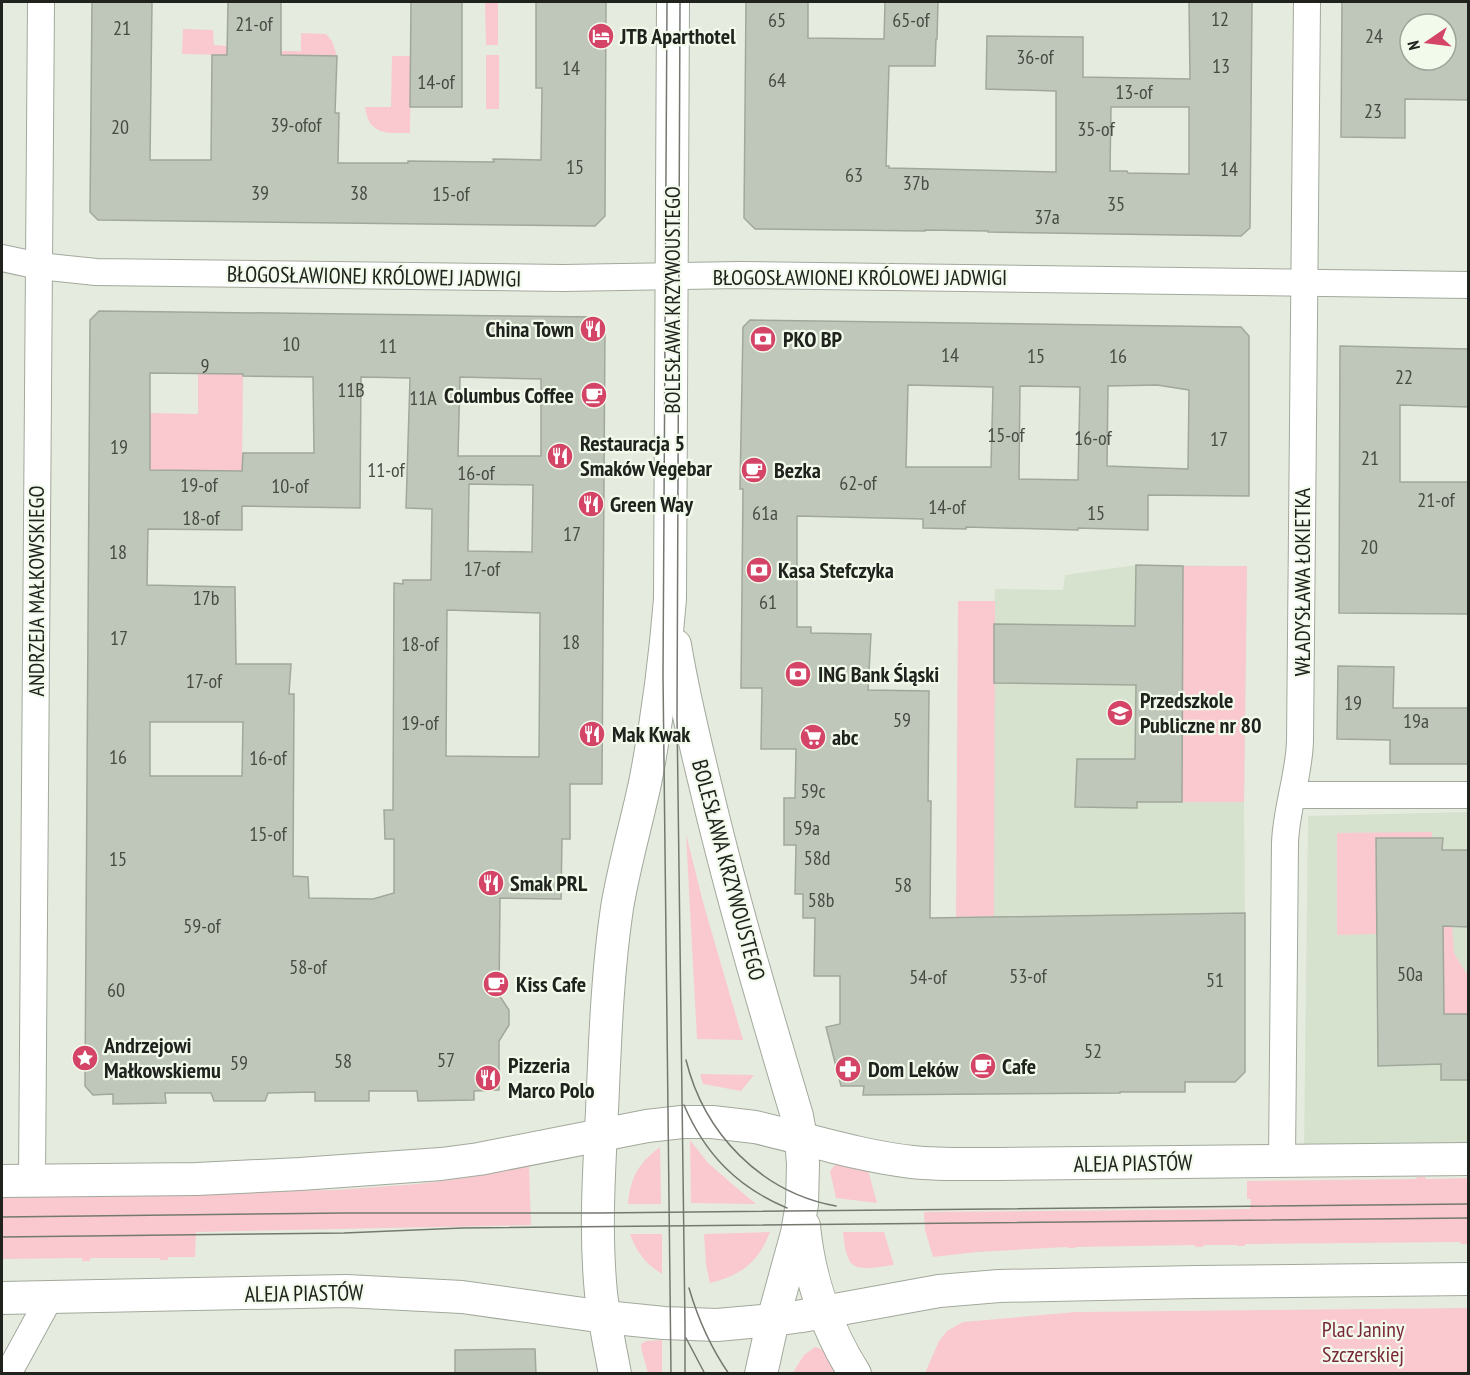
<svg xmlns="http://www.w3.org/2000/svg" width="1470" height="1375" viewBox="0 0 1470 1375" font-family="'PT Sans Narrow',sans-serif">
<rect width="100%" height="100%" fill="#e5ecdf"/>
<g fill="#d7e2ce">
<path d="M1136,565l111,1 -3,236 1,111 -251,3v-292l1,-35 68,1 2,-15z"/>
<path d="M1468,812v336h-164l4,-332z"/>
</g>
<g fill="#f9c9cf">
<path d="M485,2h13v43h-12z"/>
<path d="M183,29l30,1 1,15 13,1v9l-45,-1z"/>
<path d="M301,33l25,1 6,7 5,15 -56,-1v-4h20z"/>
<rect x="486" y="55" width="13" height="54"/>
<path d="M392,56h19l-1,77c-23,0 -41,3 -45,-26h26z"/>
<path d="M198,373l45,1 -1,97 -92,10v-68l48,1z"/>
<path d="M1183,566h64l-3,236h-62z"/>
<path d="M958,601h37l-1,315 -38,1z"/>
<path d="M1432,832v6h-55v96l-40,1v-102z"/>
<path d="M686,834l17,68 40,138 -46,-1z"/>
<path d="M1452,926l2,27 14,23v38h-24l-1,-87z"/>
<path d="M700,1074l54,1 -13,16 -38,-7z"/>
<path d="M690,1140l18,23 30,26 18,15 -65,-1z"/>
<path d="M660,1147l1,57h-33c2,-27 11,-41 32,-57z"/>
<path d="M839,1164l29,6 9,33 -41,-5 -6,-27 4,-5z"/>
<path d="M529,1166l2,59 -335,7 -1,25h-27v3h-8v-2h-70v3h-8v-3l-80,1v-64l334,-5 82,-6 46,-6z"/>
<path d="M1417,1177h8l1,2 42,-1v66h-7l-1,-2 -215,2v2h-8v-1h-33l-1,2h-8v-2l-119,2 -1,1h-7l-1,-1 -90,5 -44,5 -8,-27 -1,-18 326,-3 1,-10h-4v-18l169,-2z"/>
<path d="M770,1232c-12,31 -29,43 -60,51l-4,-18 -2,-31z"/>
<path d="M843,1232h41l10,33c-13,1 -38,9 -45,-5 -4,-8 -5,-19 -6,-28z"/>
<path d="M630,1234h32v40c-15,-9 -26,-22 -32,-40z"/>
<path d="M1468,1308v65h-543l14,-32 8,-10 16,-9 113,-10z"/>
<path d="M662,1340v33h-14l-7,-25v-4l5,-3z"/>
<path d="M815,1347c13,2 16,16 19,26l-42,1 12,-19z"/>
</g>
<g fill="#bfc7ba" stroke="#a1a89b" stroke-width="1.5" fill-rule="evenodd">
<path d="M92,2h60l-2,158h61l1,-105h15l1,-53h53v53l56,1 -2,57h4l-1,50h70v-2l86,1 -1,-3 48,1 1,-72h-6v-86h70l-1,214 -10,10 -497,-6 -8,-8z"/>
<path d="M411,2h51v105h-52z"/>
<path d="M746,2h62v36l76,1 1,-37h53l-1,37h-1l-1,27h-46l-3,100h3v2l167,4v-81l-70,-2 1,-53 96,1v40l107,2 -1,-77h63l-2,226 -9,8 -253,-4v-1l-63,-1v1l-170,-2 -11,-11zM1111,107h78v67l-61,-1 -1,-2h-17z"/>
<path d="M1342,2h126v98l-63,-1v39l-64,-1zM1410,24h36v36h-36z"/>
<path d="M99,311l498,6 8,8 -3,459h-32v55h-8l-1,60 -61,-1 -1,97 10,15v15l-10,16v49l-25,1v9l-56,1 -1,-10h-48v10h-54v-9l-47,1 -3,8h-51l-3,-8h-46l1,10 -53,1v-10l-20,1 -8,-9 5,-766zM150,373l93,1v2l70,1 1,76h-71l-1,18 -92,-1zM361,377l49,1 -4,130 26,1 -1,71h-28v4l-9,-1 -1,227h-9l1,29h9v54l-21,6 -64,-1 -1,-21 -15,-1 1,-182h-5l2,-30h-55l-1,-77 -88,-2 1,-56 94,1v-24l118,2zM460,377l81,2v77h-83zM469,484l64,1 -1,67 -64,-1zM447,610l93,3 -1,144 -93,-1zM150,722h93l-1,54h-92z"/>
<path d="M750,320l491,7 8,9v160l-101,-1v35l-70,-2v2l-112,-3v2l-43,-1v-9l-126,-3v111h14v6l60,1 -3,56 61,1 -1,110h3l-1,117 315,-5v159l-10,10h-50v10h-65v1l-257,2 1,-9h-23l-15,-59 14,-3v-48h-26l1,-58h-12v-24h-8l1,-49h-12v-47h11l1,-49h-35l1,-61h-21l2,-199h-3l3,-162zM908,385l85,2 -2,80h-85zM1157,385l32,5 -1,79 -81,-3 1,-80zM1020,386l60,1 -2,93 -59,-1z"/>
<path d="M1340,346l128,3v58l-68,-2v77h68v132l-129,-1z"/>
<path d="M1136,565l47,1 -1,236h-45v6l-62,-1 2,-48h58l1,-74 -142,-2v-59l141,2z"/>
<path d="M1338,666l56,1 -1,41h75v56h-78v-24l-53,-1z"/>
<path d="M1376,838h67l-1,12h26v77l-25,-1 1,88h24v66h-27v-16l-63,2z"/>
<path d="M522,1349h13l1,25h-81v-24z"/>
</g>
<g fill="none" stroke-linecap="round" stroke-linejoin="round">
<defs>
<g id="minor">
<path d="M2,258l37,8 57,6 467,6 177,-3 728,10"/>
<path d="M1293,795h175"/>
<path d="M1282,1160l3,-317c1,-34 14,-67 15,-102l7,-739"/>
<path d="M32,1180l9,-1178"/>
<path d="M8,1374l42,-77"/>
</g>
<g id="tertiary">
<path d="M675,645c8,49 20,98 32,147 26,109 58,217 90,324l4,22 2,26 -1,40 -5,29 -24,87 -12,54"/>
<path d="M2,1181l195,-2 103,-5 141,-10 38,-5 168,-33 35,-4h30l43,5c52,12 104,29 157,35 29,3 58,2 87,2l469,-5"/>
<path d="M804,1226c5,52 23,104 51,148"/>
<path d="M2,1298l344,-7 116,6 143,20 59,6 53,2 56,-5 29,-4 137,-25 60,-5 197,-4 272,-3"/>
<path d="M615,1374c-5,-27 -11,-54 -14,-81 -6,-61 -2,-121 1,-182 3,-68 5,-136 15,-203 7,-42 19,-83 28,-125 12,-61 20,-122 25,-184l3,-597"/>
</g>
</defs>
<use href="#minor" stroke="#a2a99c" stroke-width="28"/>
<use href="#tertiary" stroke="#a2a99c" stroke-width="34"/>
<use href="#minor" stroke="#fff" stroke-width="26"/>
<use href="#tertiary" stroke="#fff" stroke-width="32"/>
<g stroke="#747970" stroke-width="1.5">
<path d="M667,2l-4,673 8,699"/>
<path d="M680,2l-3,714 8,609v49"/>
<path d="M686,1060c18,73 74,132 150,146"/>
<path d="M684,1105c21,49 53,82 103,103"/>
<path d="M2,1217l342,-4h254l870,-9"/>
<path d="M2,1237l342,-4 118,-5 1006,-10"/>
<path d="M689,1288c9,31 22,60 40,86"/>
<path d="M686,1338l19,36"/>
</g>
</g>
<defs>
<symbol id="hotel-disc" viewBox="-11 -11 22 22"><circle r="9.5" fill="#d44467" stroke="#f2faec"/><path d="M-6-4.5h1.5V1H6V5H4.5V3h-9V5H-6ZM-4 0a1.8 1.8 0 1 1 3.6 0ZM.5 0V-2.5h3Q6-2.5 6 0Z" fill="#fff"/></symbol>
<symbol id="restaurant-disc" viewBox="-11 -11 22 22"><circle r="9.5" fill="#d44467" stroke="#f2faec"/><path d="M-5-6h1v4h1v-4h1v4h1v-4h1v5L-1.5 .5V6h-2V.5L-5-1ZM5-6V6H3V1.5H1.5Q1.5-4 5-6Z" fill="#fff"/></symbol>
<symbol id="bank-disc" viewBox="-11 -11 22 22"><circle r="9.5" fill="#d44467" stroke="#f2faec"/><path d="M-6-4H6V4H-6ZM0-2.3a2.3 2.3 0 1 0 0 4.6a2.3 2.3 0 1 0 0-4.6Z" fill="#fff"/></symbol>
<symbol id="cafe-disc" viewBox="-11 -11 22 22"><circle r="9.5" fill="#d44467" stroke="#f2faec"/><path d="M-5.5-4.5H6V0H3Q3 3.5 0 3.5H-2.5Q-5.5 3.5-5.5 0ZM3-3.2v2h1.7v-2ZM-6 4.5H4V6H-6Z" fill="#fff"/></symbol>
<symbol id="school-disc" viewBox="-11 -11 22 22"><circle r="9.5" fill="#d44467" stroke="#f2faec"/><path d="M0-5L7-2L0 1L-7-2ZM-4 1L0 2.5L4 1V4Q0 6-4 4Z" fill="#fff"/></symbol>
<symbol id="supermarket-disc" viewBox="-11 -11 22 22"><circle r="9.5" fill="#d44467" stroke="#f2faec"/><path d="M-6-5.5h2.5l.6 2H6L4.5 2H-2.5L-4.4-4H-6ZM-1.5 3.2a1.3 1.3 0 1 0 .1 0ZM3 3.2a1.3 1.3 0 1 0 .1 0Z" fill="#fff"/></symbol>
<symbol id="sight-disc" viewBox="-11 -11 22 22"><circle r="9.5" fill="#d44467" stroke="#f2faec"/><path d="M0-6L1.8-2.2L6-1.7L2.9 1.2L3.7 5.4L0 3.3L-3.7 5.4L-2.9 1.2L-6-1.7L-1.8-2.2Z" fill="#fff"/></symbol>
<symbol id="pharmacy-disc" viewBox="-11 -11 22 22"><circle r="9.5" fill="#d44467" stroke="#f2faec"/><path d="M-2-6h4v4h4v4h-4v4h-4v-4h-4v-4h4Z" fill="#fff"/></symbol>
</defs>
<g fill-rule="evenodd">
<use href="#hotel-disc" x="586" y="21" width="30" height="30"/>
<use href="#restaurant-disc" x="578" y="314" width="30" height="30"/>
<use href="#bank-disc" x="748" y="324" width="30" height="30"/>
<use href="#cafe-disc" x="579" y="380" width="30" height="30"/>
<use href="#restaurant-disc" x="545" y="441" width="30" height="30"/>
<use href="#cafe-disc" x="739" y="455" width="30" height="30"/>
<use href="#restaurant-disc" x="576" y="489" width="30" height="30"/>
<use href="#bank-disc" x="744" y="555" width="30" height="30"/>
<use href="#bank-disc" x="783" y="659" width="30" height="30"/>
<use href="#school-disc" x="1105" y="698" width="30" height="30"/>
<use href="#restaurant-disc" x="577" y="719" width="30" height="30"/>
<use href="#supermarket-disc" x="798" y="722" width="30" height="30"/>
<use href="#restaurant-disc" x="476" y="868" width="30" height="30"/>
<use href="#cafe-disc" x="481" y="969" width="30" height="30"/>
<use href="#sight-disc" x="70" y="1043" width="30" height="30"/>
<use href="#cafe-disc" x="968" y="1051" width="30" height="30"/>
<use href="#pharmacy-disc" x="833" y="1054" width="30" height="30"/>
<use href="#restaurant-disc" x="473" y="1063" width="30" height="30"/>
</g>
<g text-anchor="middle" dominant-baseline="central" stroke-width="4.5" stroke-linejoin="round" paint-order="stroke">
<g font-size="20" fill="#484b44">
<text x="1220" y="19">12</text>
<text x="777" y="20">65</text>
<text x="911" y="20">65-of</text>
<text x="254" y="24">21-of</text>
<text x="122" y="28">21</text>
<text x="1374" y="36">24</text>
<text x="1035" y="57">36-of</text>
<text x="1221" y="66">13</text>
<text x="571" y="68">14</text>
<text x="777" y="80">64</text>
<text x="436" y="82">14-of</text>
<text x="1134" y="92">13-of</text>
<text x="1373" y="111">23</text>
<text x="296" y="125">39-ofof</text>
<text x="120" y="127">20</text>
<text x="1096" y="129">35-of</text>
<text x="575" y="167">15</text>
<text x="1229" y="169">14</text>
<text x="854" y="175">63</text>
<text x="916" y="183">37b</text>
<text x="260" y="193">39</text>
<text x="359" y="193">38</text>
<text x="451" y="194">15-of</text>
<text x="1116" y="204">35</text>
<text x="1047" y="217">37a</text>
<text x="291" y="344">10</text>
<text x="388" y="346">11</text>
<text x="950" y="355">14</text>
<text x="1036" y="356">15</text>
<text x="1118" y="356">16</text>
<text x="205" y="366">9</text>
<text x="1404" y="377">22</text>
<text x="351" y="390">11B</text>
<text x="423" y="398">11A</text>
<text x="1006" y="435">15-of</text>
<text x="1093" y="438">16-of</text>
<text x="1219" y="439">17</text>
<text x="119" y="447">19</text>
<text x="1370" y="458">21</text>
<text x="386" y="470">11-of</text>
<text x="476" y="473">16-of</text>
<text x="858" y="483">62-of</text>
<text x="199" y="485">19-of</text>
<text x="290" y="486">10-of</text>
<text x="1436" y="500">21-of</text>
<text x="947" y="507">14-of</text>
<text x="765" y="513">61a</text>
<text x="1096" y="513">15</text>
<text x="201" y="518">18-of</text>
<text x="572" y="534">17</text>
<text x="1369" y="547">20</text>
<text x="118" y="552">18</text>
<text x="482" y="569">17-of</text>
<text x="206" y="598">17b</text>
<text x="768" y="602">61</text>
<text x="119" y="638">17</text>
<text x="571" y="642">18</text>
<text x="420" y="644">18-of</text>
<text x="204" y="681">17-of</text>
<text x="1353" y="703">19</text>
<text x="902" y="720">59</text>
<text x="1416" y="721">19a</text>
<text x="420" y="723">19-of</text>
<text x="118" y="757">16</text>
<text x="268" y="758">16-of</text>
<text x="813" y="791">59c</text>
<text x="807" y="828">59a</text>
<text x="268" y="834">15-of</text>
<text x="817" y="858">58d</text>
<text x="118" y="859">15</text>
<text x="903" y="885">58</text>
<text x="821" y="900">58b</text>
<text x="202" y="926">59-of</text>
<text x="308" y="967">58-of</text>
<text x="1410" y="974">50a</text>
<text x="1028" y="976">53-of</text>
<text x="928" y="977">54-of</text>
<text x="1215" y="980">51</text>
<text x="116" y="990">60</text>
<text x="1093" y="1051">52</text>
<text x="446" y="1060">57</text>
<text x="343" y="1061">58</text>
<text x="239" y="1063">59</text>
</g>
<g font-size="22" font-weight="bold" fill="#20221d" stroke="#f2faec" text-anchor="start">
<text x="620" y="36">JTB Aparthotel</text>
<text x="574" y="329" text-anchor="end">China Town</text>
<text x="783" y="339">PKO BP</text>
<text x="574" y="395" text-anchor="end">Columbus Coffee</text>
<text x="580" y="443">Restauracja 5<tspan x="580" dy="25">Smaków Vegebar</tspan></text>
<text x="774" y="470">Bezka</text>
<text x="610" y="504">Green Way</text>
<text x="778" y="570">Kasa Stefczyka</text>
<text x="818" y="674">ING Bank Śląski</text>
<text x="1140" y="700">Przedszkole<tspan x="1140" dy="25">Publiczne nr 80</tspan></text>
<text x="612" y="734">Mak Kwak</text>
<text x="832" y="737">abc</text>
<text x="510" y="883">Smak PRL</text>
<text x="516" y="984">Kiss Cafe</text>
<text x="104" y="1045">Andrzejowi<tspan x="104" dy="25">Małkowskiemu</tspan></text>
<text x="508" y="1065">Pizzeria<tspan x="508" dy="25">Marco Polo</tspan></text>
<text x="1002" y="1066">Cafe</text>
<text x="868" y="1069">Dom Leków</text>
</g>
<g font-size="22" fill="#20221d" stroke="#f2faec">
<text transform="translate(374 276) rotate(1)">BŁOGOSŁAWIONEJ KRÓLOWEJ JADWIGI</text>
<text x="860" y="277">BŁOGOSŁAWIONEJ KRÓLOWEJ JADWIGI</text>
<text transform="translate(672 300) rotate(-90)">BOLESŁAWA KRZYWOUSTEGO</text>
<text transform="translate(1302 582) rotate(-90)">WŁADYSŁAWA ŁOKIETKA</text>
<text transform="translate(36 591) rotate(-90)">ANDRZEJA MAŁKOWSKIEGO</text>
<text transform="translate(729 870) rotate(75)">BOLESŁAWA KRZYWOUSTEGO</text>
<text transform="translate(1133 1163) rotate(-1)">ALEJA PIASTÓW</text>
<text transform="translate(304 1293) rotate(-1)">ALEJA PIASTÓW</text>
</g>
<g font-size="22" fill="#79283a" stroke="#f2faec">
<text x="1363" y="1329">Plac Janiny<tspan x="1363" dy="25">Szczerskiej</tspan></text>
</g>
</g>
<rect width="1470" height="1375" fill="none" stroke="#20221d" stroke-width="6"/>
<g transform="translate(1428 42) rotate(256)"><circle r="28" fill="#f2faec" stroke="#9ea499" stroke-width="1.5"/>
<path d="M0-4.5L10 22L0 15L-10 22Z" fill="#d44467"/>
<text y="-9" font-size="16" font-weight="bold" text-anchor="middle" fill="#20221d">N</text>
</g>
</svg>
